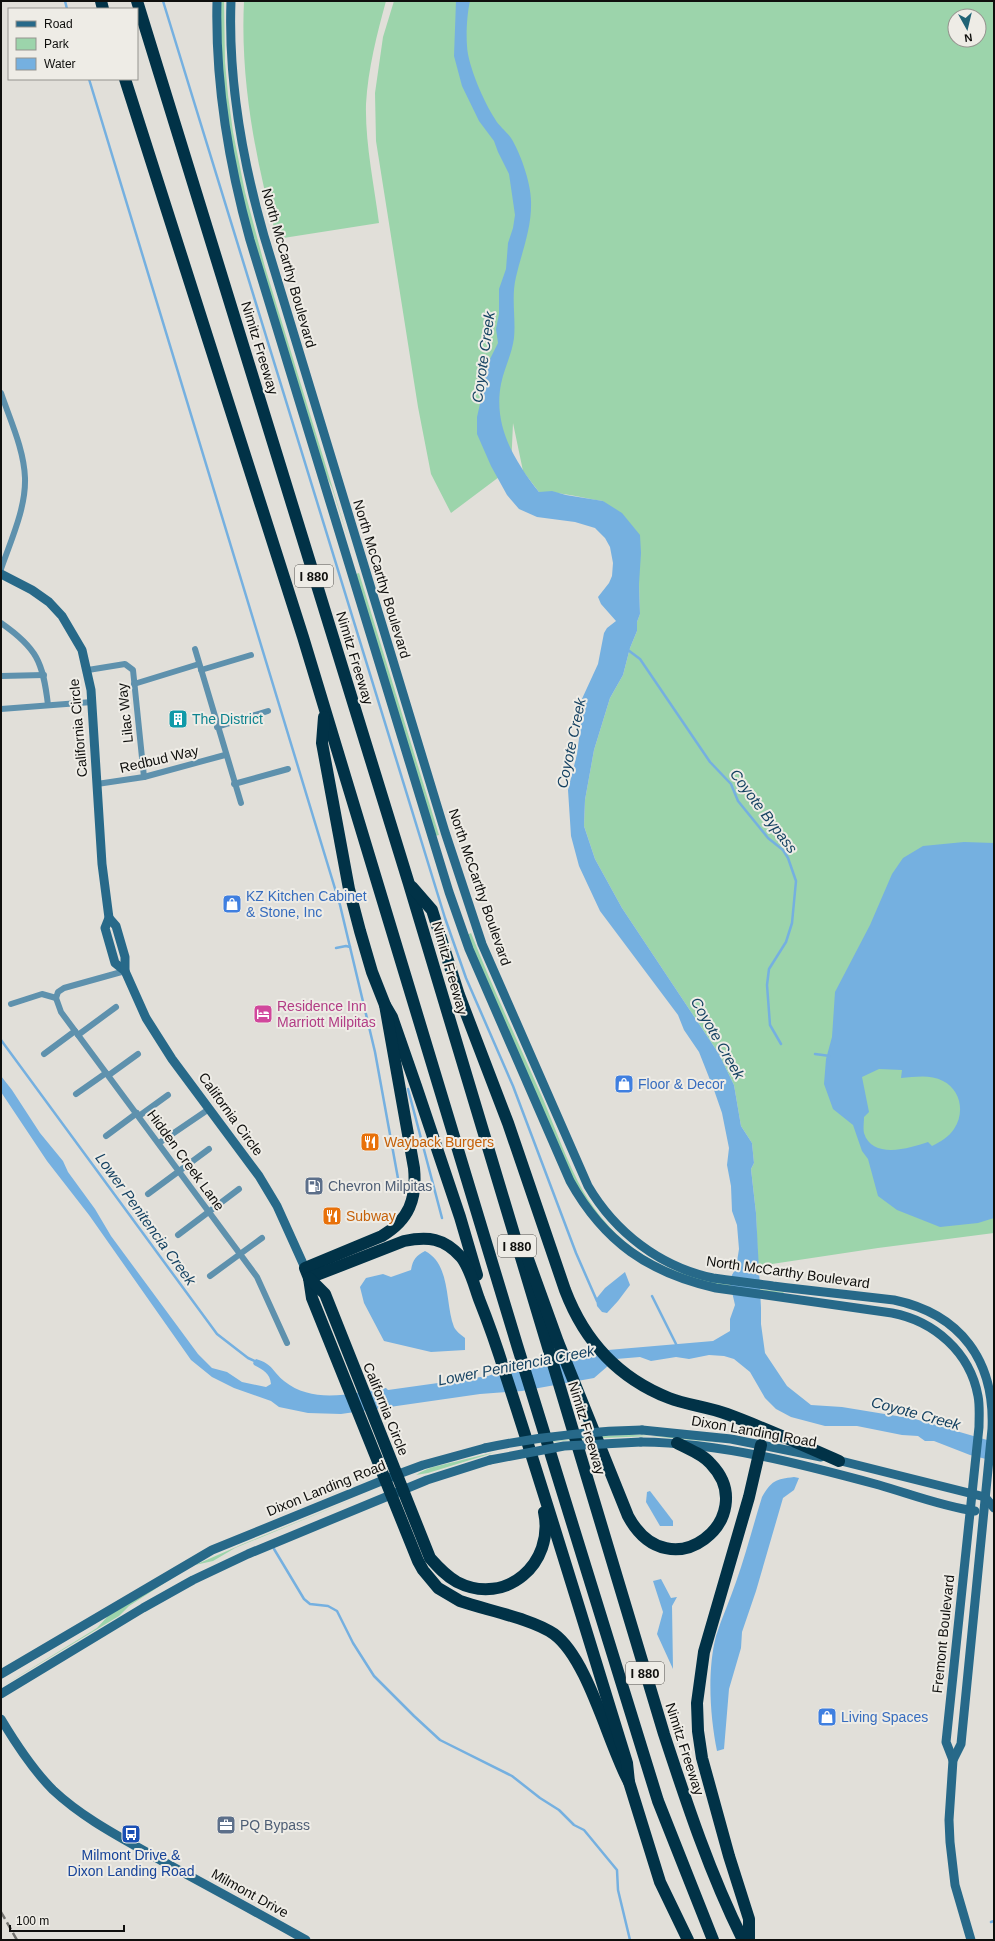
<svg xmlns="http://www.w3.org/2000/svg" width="995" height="1941" viewBox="0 0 995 1941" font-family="Arial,sans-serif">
<rect width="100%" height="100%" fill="#e1dfd9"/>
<g fill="#9cd4ab" fill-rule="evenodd">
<path d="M219,1h5l1,61 3,33 5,37 12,60 20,75 86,281 -19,-60 -11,-24 -70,-229 -25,-111z"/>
<path d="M244,1h142c-9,33 -18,68 -20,103 -1,39 8,80 13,119l-102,16c-21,-77 -37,-157 -33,-238z"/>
<path d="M394,1h600v1232l-116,15 -120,18 -2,-53 -5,-44 3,-6 -2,-20 -11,-17 -7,-41 -15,-31 -97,-146 -27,-49 -11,-33 1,-26 9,-50 16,-52 13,-23 7,-27 7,-17v-9l3,-8 -1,-30 -36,-83c-20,-3 -45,-10 -64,-9l-16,-21 -10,-48 -2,45 -60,45 -20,-39 -13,-67 -42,-266 -1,-48 8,-56zM955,16h24v24h-24z"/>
<path d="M359,573l80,262 -4,1 -79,-262z"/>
<path d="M471,933c22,56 48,111 72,166 13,31 24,63 40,92 48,81 116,92 201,101l-1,1c-25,-3 -51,-5 -75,-10 -70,-16 -115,-57 -144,-121l-97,-227z"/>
<path d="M632,1435l41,2 50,6 -73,-7 -72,3 -48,6 -34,7 -68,21 -12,2c12,-9 32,-11 46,-15 56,-14 111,-24 170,-25z"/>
<path d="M361,1496l-126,52 -22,13 -18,4 48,-21z"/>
<path d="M177,1575l-48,31 -10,10 -118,71 96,-59 11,-12z"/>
</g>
<g fill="#75b0e0" fill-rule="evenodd">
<path d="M456,1h14c-3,13 -4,32 -3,45 1,20 17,56 28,73 4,7 11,12 16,19 9,14 20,45 20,63 1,27 -9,50 -15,76 -5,20 0,41 -2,61 -2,16 -10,31 -13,46 -8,42 13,76 38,108l13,-1 14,4 37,6 19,12 18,22 1,18 -2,31 1,30 -3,8v9l-7,17 -7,27 -13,23 -16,52 -9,50 -1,26 11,33 27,49 97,146 15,31 7,41 11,17 2,20 -3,6 5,44 5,95v16l4,29 22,33 24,19 31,2 73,12 79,23v19l-24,-6 -36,-14h-9l-7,-5 -16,-1 -45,-9h-32l-34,-9 -15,-8 -11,-11 -15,-26 -16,-13 -10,-3 -15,-1 -20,4 -13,-2 -25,4 -11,-4 -24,2 -22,19 -72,13 -42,3 -139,20 -33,-1 -29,-6 -8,-6 -37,-13 -22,-11 -21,-17 -102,-145 -42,-54 -46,-69v-16l11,14 28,43 23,28 5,11 27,37 16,27 87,118 14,14 15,4 15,10 24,5 5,-3c-1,-11 -8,-14 -17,-19l-1,-2 3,-4c17,5 17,13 28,22 30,24 69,12 102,7l2,2 100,-14 34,-13 14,-1 16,2 20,-3 13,-6 23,-5 105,-9 17,-10v-12l5,-14 -5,-22 2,-8 4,-7 3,-19 -2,-24 -5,-14 -1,-25 -4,-21 2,-17 -7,-35 -8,-23 -15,-38 -15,-22 -6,-15 -78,-104 -21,-45 -8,-30 -3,-46 9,-36 4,-31v-22l17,-37 6,-31 3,-5 9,-7 -15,-17 -3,-7 11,-14 3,-7 1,-13 -3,-16 -5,-9 -10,-10 -20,-6 -38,-5 -18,-8 -12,-14 -16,-29 -14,-32v-17l7,-31 2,-19 12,-24 -2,-14 3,-15v-25l7,-20 2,-26 5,-15 2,-13 -6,-41 -11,-22 -4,-11 -15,-20 -17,-35 -8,-30z"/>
<path d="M964,842l30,1v375l-16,5 -38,4 -43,-17 -19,-14 -10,-37 -6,-8 -9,-26 -20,-16 -9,-25 2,-25 6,-22 3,-45 35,-67 22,-51 11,-16 20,-12zM879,1069l23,1 -1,8c14,-1 29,-4 42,3 18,9 22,32 11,48 -5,8 -14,13 -22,17l-4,-4c-17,6 -56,18 -64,-9 -1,-4 0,-11 0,-16l5,-5 -7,-35z"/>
<path d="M425,1251c26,13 20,53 29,76 2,4 7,8 11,11v12l-34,2 -47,-11 -20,-38 -4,-16 6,-9 17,-4 8,3 20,-7c2,-11 5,-14 14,-19z"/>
<path d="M625,1272l5,13 -12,16 -11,12 -5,-1 -5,-6 -1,-7 9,-11z"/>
<path d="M794,1477l5,1 -5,12 -11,8 -27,93 -14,41 -1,16 -12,41 -5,60 -7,2c-7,-35 -10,-80 -1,-115 6,-19 14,-36 20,-54 10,-28 17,-56 26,-85 9,-16 14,-18 32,-20z"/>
<path d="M650,1491l23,30v5h-13l-14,-24 1,-10z"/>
<path d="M661,1579l10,19 6,-1 -5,9 1,63 -16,-35 6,-22 -10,-31z"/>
</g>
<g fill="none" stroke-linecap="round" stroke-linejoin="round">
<g stroke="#75b0e0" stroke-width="2.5">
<path d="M65,1l2,8"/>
<path d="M163,1l282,917 21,60 47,108 63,167 21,48"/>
<path d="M89,79l251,826 35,147 24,132"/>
<path d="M628,650l12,9 70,103 21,22 7,17 30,37 15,12 5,8 8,23 -4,42 -6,19 -17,27 -2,16 3,40 11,19"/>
<path d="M336,948l10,-2 4,1"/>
<path d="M1,1040l216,294 31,24 9,4"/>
<path d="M815,1054l15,2"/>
<path d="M408,1089l34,129"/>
<path d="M652,1296l25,50"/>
<path d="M380,1384l1,8"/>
<path d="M274,1549l30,50 6,5 18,2 9,5 16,32 21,33 40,40 26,24 72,36 28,22 19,12 15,15 10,5 33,40 1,20 12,50"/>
<path d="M991,1922l3,-1"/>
</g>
<g stroke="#5e91ad" stroke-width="6">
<path d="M1,393c9,27 23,56 24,85 1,30 -14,62 -24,91"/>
<path d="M1,623c36,25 42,39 47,82"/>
<path d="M195,649l46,154"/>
<path d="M88,670l37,-6 8,6 11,107"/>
<path d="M201,670l50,-15"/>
<path d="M1,676l43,-1"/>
<path d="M134,684l65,-20"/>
<path d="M1,709l91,-7"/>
<path d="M217,727l51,-16"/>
<path d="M97,784l47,-7 81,-22"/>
<path d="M234,784l54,-15"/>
<path d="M56,998l5,14 196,265 30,66"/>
<path d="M11,1004l31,-10 14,4 2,-6 6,-4 61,-17"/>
<path d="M78,1035l38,-28"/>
<path d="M44,1054l31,-23"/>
<path d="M109,1075l29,-21"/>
<path d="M76,1094l30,-21"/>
<path d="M139,1116l29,-21"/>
<path d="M106,1136l31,-23"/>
<path d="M159,1143l50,-34"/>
<path d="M148,1194l61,-45"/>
<path d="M178,1235l61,-46"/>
<path d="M210,1276l52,-38"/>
</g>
<g stroke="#276989" stroke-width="9">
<path d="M217,1c-2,82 11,160 33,239l199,652 20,57 101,232c34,61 79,92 146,107l176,25c42,8 78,39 86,83 2,10 1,21 1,31l-33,315 7,18"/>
<path d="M231,1c-3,80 11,158 33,235l181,596 37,112 106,242c27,46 72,81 125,92 20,3 40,5 60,8 40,5 80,9 121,14 67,14 101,61 98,129l-31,315 -8,16 -4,60 1,22 5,43 16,55"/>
<path d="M1,574l31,16 17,12 13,14 20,34 9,40 11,174 7,54 -4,10 10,35 10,8"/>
<path d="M109,918l7,8 9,31v14l21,47 26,41 87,117 18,30 28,62"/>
<path d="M642,1430l89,9 90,18"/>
<path d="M641,1442c81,1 160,22 238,43 31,9 65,22 96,26"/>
<path d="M833,1459l152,38 9,11"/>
<path d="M1,1674l211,-124 184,-75 27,-10 62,-17"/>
<path d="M1,1694l142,-86 50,-28 55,-26 179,-74 63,-20"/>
<path d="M1,1719c15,25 31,50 52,71 32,30 71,49 109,71 48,26 96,52 144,79"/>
</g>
<g stroke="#013247" stroke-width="12">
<path d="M101,1l2,8"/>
<path d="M137,1l272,883 255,850c23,70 46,140 79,206"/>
<path d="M125,79l178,558 214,708 141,456 55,139"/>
<path d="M324,717l-2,26 27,146 11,42 12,41 13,33 7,12 24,69 44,131 17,58"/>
<path d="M412,887l20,23 27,85 49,128 57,167c19,50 53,88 104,108 18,7 39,9 58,16 38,14 75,31 112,47"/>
<path d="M385,1005l29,163c3,31 -5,52 -32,68l-77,32 4,10 3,20 106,263 5,9 15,18 22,13c26,9 73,18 94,33 34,25 54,109 75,148"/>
<path d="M528,1259l30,83 70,174c42,78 134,1 83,-52 -8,-10 -23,-15 -34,-21"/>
<path d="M309,1278l95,-37c24,-5 40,-3 57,16 9,11 13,28 18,42 10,25 19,51 27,77 42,128 81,258 121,387l2,19 31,100 28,58"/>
<path d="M309,1278l16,16 105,264c8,9 16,18 27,24 49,25 98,-19 87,-70"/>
<path d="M749,1940v-21l-20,-63 -27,-98 -4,-27 -1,-28 7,-51 45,-155 12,-52"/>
</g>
<path stroke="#73726e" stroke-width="2.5" stroke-dasharray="8 4" stroke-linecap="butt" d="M1,1912l16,28"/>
<g stroke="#276989" stroke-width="9">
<path d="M485,1448c53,-11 104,-17 157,-18"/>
<path d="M490,1460l74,-14 77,-4"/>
</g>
</g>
<defs>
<symbol id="building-square" viewBox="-11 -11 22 22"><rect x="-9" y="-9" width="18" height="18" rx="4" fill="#0f9aa8" stroke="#eeece6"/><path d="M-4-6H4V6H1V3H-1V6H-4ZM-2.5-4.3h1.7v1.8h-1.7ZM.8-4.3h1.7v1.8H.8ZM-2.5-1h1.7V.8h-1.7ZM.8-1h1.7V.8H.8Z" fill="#fff"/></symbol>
<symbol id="shop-square" viewBox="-11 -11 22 22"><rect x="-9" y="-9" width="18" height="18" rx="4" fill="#3f7fe0" stroke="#eeece6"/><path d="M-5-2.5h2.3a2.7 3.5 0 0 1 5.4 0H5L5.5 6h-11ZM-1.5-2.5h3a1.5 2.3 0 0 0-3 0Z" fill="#fff"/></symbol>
<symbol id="hotel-square" viewBox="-11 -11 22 22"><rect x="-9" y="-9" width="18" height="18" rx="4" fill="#d1479c" stroke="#eeece6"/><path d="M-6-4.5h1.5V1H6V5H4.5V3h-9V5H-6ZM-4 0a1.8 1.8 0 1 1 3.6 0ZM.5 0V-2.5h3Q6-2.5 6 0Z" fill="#fff"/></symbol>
<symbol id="restaurant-square" viewBox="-11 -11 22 22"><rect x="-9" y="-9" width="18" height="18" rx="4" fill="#e8710a" stroke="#eeece6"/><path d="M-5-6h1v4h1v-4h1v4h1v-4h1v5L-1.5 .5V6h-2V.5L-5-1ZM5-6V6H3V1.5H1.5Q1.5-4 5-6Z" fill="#fff"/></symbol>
<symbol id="fuel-square" viewBox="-11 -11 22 22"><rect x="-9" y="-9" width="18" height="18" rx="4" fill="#5c6f8a" stroke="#eeece6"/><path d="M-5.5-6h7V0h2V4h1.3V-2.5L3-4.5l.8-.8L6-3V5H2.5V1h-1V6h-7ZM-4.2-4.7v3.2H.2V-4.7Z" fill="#fff"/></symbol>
<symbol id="office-square" viewBox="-11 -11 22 22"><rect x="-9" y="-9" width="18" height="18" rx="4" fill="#5c6f8a" stroke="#eeece6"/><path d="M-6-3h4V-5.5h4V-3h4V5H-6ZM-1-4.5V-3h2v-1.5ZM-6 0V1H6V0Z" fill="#fff"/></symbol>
<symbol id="bus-square" viewBox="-11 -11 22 22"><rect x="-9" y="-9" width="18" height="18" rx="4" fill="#1a4fb4" stroke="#eeece6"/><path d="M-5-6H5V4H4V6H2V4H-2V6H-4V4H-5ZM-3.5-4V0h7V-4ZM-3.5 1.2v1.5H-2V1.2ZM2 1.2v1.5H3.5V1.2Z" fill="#fff"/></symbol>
</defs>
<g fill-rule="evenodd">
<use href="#building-square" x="167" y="708" width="22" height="22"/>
<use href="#shop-square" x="221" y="893" width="22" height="22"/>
<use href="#hotel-square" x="252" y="1003" width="22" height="22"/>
<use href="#shop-square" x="613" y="1073" width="22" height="22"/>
<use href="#restaurant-square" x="359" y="1131" width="22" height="22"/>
<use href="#fuel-square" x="303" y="1175" width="22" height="22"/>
<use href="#restaurant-square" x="321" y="1205" width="22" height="22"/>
<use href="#shop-square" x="816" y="1706" width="22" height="22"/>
<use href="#office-square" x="215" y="1814" width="22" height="22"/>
<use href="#bus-square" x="120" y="1823" width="22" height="22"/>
</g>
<g text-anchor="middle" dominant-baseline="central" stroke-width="4" stroke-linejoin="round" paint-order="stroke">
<g fill="#eeece6" stroke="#52514e" stroke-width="1">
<rect x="295" y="565" width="38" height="22" rx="3"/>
<rect x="498" y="1235" width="38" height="22" rx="3"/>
<rect x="626" y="1662" width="38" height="22" rx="3"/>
</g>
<g font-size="13" font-weight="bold" fill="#0f0f0d">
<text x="314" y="576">I 880</text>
<text x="517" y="1246">I 880</text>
<text x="645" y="1673">I 880</text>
</g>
<g font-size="14" fill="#0f0f0d" stroke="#eeece6">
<text transform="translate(289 268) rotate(74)">North McCarthy Boulevard</text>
<text transform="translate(260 348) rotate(73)">Nimitz Freeway</text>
<text transform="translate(382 579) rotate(73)">North McCarthy Boulevard</text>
<text transform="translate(355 658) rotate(73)">Nimitz Freeway</text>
<text transform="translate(125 713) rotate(-96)">Lilac Way</text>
<text transform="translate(78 728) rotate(-95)">California Circle</text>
<text transform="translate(159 759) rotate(-13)">Redbud Way</text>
<text transform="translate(480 887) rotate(71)">North McCarthy Boulevard</text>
<text transform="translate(450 968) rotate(74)">Nimitz Freeway</text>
<text transform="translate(231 1114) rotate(54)">California Circle</text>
<text transform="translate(186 1160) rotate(54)">Hidden Creek Lane</text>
<text transform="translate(788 1272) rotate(8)">North McCarthy Boulevard</text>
<text transform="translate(386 1409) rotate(68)">California Circle</text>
<text transform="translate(587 1428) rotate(73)">Nimitz Freeway</text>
<text transform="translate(754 1431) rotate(10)">Dixon Landing Road</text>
<text transform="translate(326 1488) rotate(-22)">Dixon Landing Road</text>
<text transform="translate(943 1634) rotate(-84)">Fremont Boulevard</text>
<text transform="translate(685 1749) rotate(72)">Nimitz Freeway</text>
<text transform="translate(250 1893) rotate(29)">Milmont Drive</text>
</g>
<g font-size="14" fill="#0d838f" stroke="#eeece6" text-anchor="start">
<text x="192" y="719">The District</text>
</g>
<g font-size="14" fill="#366cbe" stroke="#eeece6" text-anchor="start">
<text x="246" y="896">KZ Kitchen Cabinet<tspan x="246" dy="16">&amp; Stone, Inc</tspan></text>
<text x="638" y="1084">Floor &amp; Decor</text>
<text x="841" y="1717">Living Spaces</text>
</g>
<g font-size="14" fill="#b23c85" stroke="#eeece6" text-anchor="start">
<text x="277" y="1006">Residence Inn<tspan x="277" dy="16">Marriott Milpitas</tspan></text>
</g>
<g font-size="14" fill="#c56008" stroke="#eeece6" text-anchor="start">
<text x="384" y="1142">Wayback Burgers</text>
<text x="346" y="1216">Subway</text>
</g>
<g font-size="14" fill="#4e5e75" stroke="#eeece6" text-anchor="start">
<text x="328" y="1186">Chevron Milpitas</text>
<text x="240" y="1825">PQ Bypass</text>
</g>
<g font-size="14" fill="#164399" stroke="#eeece6">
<text x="131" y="1855">Milmont Drive &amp;<tspan x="131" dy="16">Dixon Landing Road</tspan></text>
</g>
<g font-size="15" font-style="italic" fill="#154262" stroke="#eeece6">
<text transform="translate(483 357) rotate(-82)">Coyote Creek</text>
<text transform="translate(571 743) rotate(-78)">Coyote Creek</text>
<text transform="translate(764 811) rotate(53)">Coyote Bypass</text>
<text transform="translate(718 1038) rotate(60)">Coyote Creek</text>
<text transform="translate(146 1219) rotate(54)">Lower Penitencia Creek</text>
<text transform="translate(516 1365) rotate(-11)">Lower Penitencia Creek</text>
<text transform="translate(916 1413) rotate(15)">Coyote Creek</text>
</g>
</g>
<rect width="995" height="1941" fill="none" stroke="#0f0f0d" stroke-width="4"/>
<rect x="8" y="8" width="130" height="72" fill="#eeece6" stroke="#95948f"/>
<rect x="16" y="21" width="20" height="6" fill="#276989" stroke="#95948f"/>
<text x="44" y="28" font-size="12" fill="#0f0f0d">Road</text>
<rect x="16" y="38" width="20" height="12" fill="#9cd4ab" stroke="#95948f"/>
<text x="44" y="48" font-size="12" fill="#0f0f0d">Park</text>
<rect x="16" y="58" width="20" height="12" fill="#75b0e0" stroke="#95948f"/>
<text x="44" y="68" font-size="12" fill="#0f0f0d">Water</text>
<g transform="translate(967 28) rotate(172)"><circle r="19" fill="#eeece6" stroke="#95948f"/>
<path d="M0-3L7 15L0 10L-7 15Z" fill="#206376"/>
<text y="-6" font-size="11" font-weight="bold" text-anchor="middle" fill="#0f0f0d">N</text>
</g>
<path d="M10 1925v6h114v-6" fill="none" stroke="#0f0f0d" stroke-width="2"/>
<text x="16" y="1925" font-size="12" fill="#0f0f0d" stroke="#eeece6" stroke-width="3" paint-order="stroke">100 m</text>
</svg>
